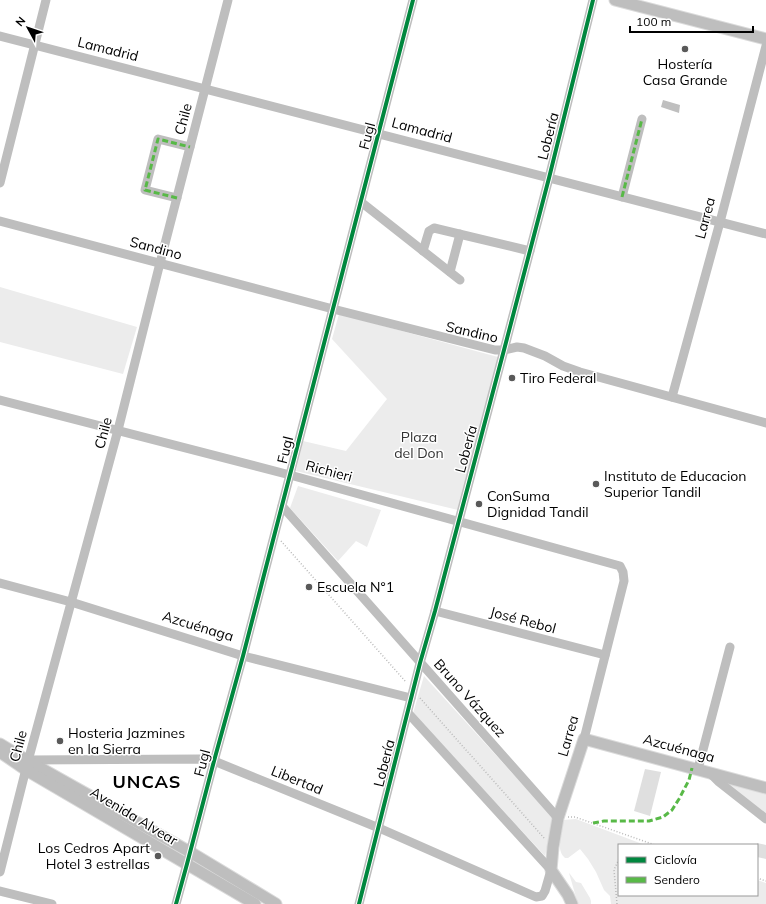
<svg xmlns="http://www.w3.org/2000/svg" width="766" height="904" viewBox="0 0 766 904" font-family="Mulish,sans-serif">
<rect width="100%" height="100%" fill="#fff"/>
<g fill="#ececec">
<path d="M0,287l137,40 -14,47 -123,-32z"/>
<path d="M339,314l159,43 -40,153 -162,-39 7,-30 43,10 41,-52 -55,-60z"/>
<path d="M298,486l83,24 -14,37 -11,-6 -18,20 -48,-53z"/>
<path d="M424,676l130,143 -9,37 -132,-143z"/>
<path d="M722,781l44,12v23z"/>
<path d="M576,819l69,26h-26v50h138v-15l9,3v21h-155l-1,-8 -6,-6 -8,-18 -8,-13 -8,-10 -12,9h-3c-10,-8 -3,-27 -2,-38z"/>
<path d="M569,873l1,1 6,8 5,1 9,15 1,3v3h-13z"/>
</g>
<path fill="#bfbfbf" d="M663,100l17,5 -1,8 -18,-6z"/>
<g fill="#dfdfdf">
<path d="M645,769l16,3 -11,44 -16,-5z"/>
<path d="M757,843l9,2v14l-9,-2z"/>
</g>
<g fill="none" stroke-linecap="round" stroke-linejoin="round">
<defs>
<g id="major">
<path d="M615,0l151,39"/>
<path d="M0,744l28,17 162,91 86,52"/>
<path d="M0,752l26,18 229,134"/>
<path d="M572,904l-4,-9 -17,-25 2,-23 5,-29 26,-79 182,49"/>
</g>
</defs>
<use href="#major" stroke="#dbdbdb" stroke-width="13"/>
<g stroke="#b9b9b9" stroke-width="1.5" stroke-dasharray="1 2" stroke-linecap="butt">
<path d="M281,541l125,141"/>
<path d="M420,698l125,141"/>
<path d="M568,817h7l80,28"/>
<path d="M757,878l9,3"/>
<path d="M617,904l-3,-34 5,-11"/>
</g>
<g stroke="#bebebe" stroke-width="9">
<path d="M0,36l766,198"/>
<path d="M0,183l46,-183"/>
<path d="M622,197l20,-78"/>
<path d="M177,198l-32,-8 13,-51 32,8"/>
<path d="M361,202l99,78"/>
<path d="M0,221l333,88 162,41h9l13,-3 7,1 21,8 18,10 17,6 186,51"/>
<path d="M423,251l6,-20 5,-3 96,23"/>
<path d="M450,272l10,-38"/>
<path d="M672,397l48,-175 46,-176"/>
<path d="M0,400l290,75 330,91 3,6 1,9 -40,158"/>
<path d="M282,506l276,312"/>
<path d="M0,583l71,19 172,54 168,42"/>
<path d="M435,611l170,44"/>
<path d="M27,760l172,-1 15,2 165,67 157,69 6,-1 3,-5 6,-21 -143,-157"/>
<path d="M698,769l32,-122"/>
<path d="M710,773l9,9 47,37"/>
<path d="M0,872l28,-111 90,-331 42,-167 68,-263"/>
<path d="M0,891l52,13"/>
<path d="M176,904l11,-40 27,-103 29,-105 170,-656"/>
<path d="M359,904l61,-241 15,-52 69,-261 45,-172 44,-178"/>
</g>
<use href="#major" stroke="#bebebe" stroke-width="11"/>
<g stroke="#58b947" stroke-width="3" stroke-dasharray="6 3" stroke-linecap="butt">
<path d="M622,197l20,-78"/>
<path d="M177,198l-32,-8 13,-51 32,8"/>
<path d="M593,823l11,-2h45l14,-4 9,-7 7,-11 10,-19 3,-12"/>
</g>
<defs>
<g id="cycleway">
<path d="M176,904l11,-40 27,-103 29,-105 170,-656"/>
<path d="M359,904l61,-241 15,-52 69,-261 45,-172 44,-178"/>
</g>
</defs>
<use href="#cycleway" stroke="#fff" stroke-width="6"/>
<use href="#cycleway" stroke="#00873e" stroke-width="4"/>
</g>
<g fill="#595959" stroke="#fff" stroke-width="1.5">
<circle cx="685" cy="49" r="4"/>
<circle cx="512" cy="378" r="4"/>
<circle cx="596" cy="484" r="4"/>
<circle cx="479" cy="504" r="4"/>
<circle cx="309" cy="587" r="4"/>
<circle cx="60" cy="741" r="4"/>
<circle cx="158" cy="856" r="4"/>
</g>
<g text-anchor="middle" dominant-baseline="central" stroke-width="3" stroke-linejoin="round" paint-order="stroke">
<g font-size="14" fill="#000" stroke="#fff">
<text transform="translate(108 49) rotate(14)">Lamadrid</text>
<text transform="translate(183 119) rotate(-75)">Chile</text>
<text transform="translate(422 130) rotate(15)">Lamadrid</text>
<text transform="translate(367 136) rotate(-75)">Fugl</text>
<text transform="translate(548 136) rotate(-76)">Lobería</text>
<text transform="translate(705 218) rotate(-75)">Larrea</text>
<text transform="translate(156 248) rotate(15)">Sandino</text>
<text transform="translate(472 332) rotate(13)">Sandino</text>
<text transform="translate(103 433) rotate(-75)">Chile</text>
<text transform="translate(466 449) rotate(-75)">Lobería</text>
<text transform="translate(285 450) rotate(-76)">Fugl</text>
<text transform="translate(329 471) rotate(15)">Richieri</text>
<text transform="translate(523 620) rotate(15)">José Rebol</text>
<text transform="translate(198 626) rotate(17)">Azcuénaga</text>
<text transform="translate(470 698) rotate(48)">Bruno Vázquez</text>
<text transform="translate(568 736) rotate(-74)">Larrea</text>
<text transform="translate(18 746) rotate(-75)">Chile</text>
<text transform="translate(679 748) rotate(15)">Azcuénaga</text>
<text transform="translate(202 763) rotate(-75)">Fugl</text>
<text transform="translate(384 763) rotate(-76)">Lobería</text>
<text transform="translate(297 780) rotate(22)">Libertad</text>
<text transform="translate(134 816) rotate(31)">Avenida Alvear</text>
</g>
<g font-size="14" fill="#000" stroke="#fff" text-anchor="start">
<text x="685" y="64" text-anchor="middle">Hostería<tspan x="685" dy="16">Casa Grande</tspan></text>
<text x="520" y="378">Tiro Federal</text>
<text x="604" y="476">Instituto de Educacion<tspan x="604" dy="16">Superior Tandil</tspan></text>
<text x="487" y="496">ConSuma<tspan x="487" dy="16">Dignidad Tandil</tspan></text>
<text x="317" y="587">Escuela N°1</text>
<text x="68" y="733">Hosteria Jazmines<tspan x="68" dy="16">en la Sierra</tspan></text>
<text x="150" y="848" text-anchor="end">Los Cedros Apart<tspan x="150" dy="16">Hotel 3 estrellas</tspan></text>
</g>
<g font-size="14" fill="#333" stroke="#fff">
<text x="419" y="437">Plaza<tspan x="419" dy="16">del Don</tspan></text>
</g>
<g font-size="18" font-weight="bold" letter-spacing="1" fill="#000" stroke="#fff">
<text x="147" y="781">UNCAS</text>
</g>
</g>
<rect x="618" y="844" width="140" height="52" fill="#ffffff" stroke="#999999"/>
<rect x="626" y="857" width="20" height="6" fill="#00873e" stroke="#999999"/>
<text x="654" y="864" font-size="12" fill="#000000">Ciclovía</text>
<rect x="626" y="877" width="20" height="6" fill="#58b947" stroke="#999999"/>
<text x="654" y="884" font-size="12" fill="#000000">Sendero</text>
<g transform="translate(28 28) rotate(310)" stroke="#ffffff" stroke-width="3" paint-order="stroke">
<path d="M0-3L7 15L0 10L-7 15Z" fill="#000000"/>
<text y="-6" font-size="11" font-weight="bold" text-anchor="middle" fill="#000000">N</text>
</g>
<path d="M630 26v6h123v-6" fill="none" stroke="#000000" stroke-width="2"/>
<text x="636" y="26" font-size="12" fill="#000000" stroke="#ffffff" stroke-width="3" paint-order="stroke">100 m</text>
</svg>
